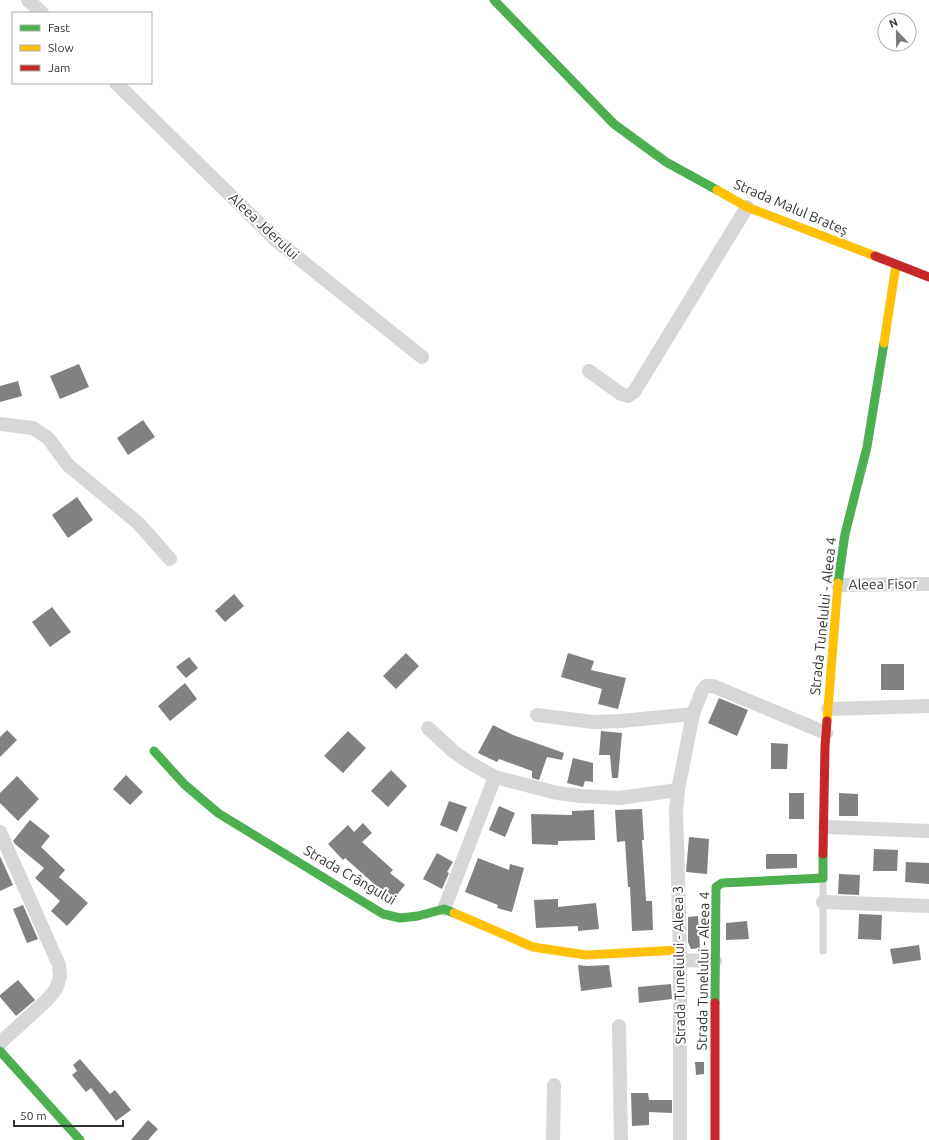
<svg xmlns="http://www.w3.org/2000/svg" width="929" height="1140" viewBox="0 0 929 1140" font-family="Ubuntu,sans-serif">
<rect width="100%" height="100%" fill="#fff"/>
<g fill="#818181">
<path d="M79,364l10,23 -29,12 -10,-23z"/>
<path d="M18,381l4,15 -22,6v-16z"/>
<path d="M143,420l12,17 -27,18 -11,-17z"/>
<path d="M77,497l16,23 -25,18 -16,-23z"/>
<path d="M234,594l10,12 -19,16 -10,-11z"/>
<path d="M52,607l19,25 -21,15 -18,-25z"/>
<path d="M406,653l13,13 -23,23 -13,-13z"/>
<path d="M568,653l26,8 -3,9 35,8 -8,31 -20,-5 4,-15 -41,-12z"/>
<path d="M189,657l9,11 -12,10 -10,-11z"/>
<rect x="881" y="664" width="23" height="26"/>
<path d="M185,683l12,16 -27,22 -12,-15z"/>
<path d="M719,698l29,12 -11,26 -29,-13z"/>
<path d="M493,725l20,10 51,18 -2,7 -15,-3 -8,23 -7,-2v-7l-33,-12 -2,3 -19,-9z"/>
<path d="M7,730l10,10 -17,17v-20z"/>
<path d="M348,731l18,17 -23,25 -19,-17z"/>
<path d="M601,731l21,2 -4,45h-6l-2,-23h-11z"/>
<path d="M771,743l17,1 -1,25h-16z"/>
<path d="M573,758l20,5v19l-8,-1 -2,6 -16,-4z"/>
<path d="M391,770l16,16 -19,21 -17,-16z"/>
<path d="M126,775l17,17 -13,13 -17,-16z"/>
<path d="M17,776l22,23 -21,22 -18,-18v-10z"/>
<rect x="789" y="793" width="15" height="26"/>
<path d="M839,793l19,1v22h-19z"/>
<path d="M449,801l18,6 -10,25 -17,-7z"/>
<path d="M499,806l16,7 -10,24 -16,-7z"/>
<path d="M642,809l2,31h-2l4,61h6l1,29 -21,1 -2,-44h-2l-3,-46 -8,1 -2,-32z"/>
<path d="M594,810l1,30 -37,1v4l-26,-1 -1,-30 41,1v-4z"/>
<path d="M30,820l20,16 -9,11 24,23 -6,7 29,26 -21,23 -16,-15 9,-10 -25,-23 9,-10 -29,-24 -2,-3z"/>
<path d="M363,823l9,10 -10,9 31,28 -3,3 15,12 -14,17 -10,-9 1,-2 -37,-33 -2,2 -15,-16 20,-19 6,7z"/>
<path d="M689,837l20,2 -2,35 -21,-2z"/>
<path d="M874,849l24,1 -1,21h-24z"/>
<path d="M437,853l16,9 -6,10 2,1 -7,16 -19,-10z"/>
<path d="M766,854h31v14l-31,1z"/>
<path d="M0,856l13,29 -13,6z"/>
<path d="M478,858l31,12 1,-6 14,4 -12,44 -15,-4 1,-3 -33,-13z"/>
<path d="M906,862l23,1v21l-24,-2z"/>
<path d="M839,874l21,1 -1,20 -21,-1z"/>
<path d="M558,899v8l38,-4 3,26 -21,2v-5l-42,2 -2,-28z"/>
<path d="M23,905l15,34 -11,4 -14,-34z"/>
<path d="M859,914l23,1 -1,25 -23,-1z"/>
<path d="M698,916l2,32 -9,1 -3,-7v-25z"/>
<path d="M747,921l2,18 -23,1v-17z"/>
<path d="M919,945l2,15 -28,4 -3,-15z"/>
<path d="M578,965l9,1 22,-1 3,22 -31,4z"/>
<path d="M18,980l17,20 -19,16 -16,-19v-2z"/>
<path d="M671,984l1,15 -33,4 -1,-16z"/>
<path d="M80,1059l30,35 5,-4 16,20 -15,11 -25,-33 -5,4 -14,-17 5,-4 -4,-6z"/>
<path d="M695,1062h9v12l-8,1z"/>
<path d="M631,1093h17l1,7h23v13l-23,-1v13l-17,1z"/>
<path d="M148,1120l10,9 -10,11h-17z"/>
</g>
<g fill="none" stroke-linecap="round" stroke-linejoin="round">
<path stroke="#d7d7d7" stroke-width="7" d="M823,951v-73"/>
<g stroke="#d7d7d7" stroke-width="14">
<path d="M28,0l14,13"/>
<path d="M116,83l161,158 145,116"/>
<path d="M589,371l32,23 7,2 6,-4 113,-185"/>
<path d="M0,424l33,4 15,10 20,27 70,58 32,36"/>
<path d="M838,585l91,-1"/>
<path d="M828,709l101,-3"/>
<path d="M537,715l56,7 28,-1 72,-7"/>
<path d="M428,728l26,24 18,12 23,13 62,16 24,3 38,2 59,-8"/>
<path d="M825,827l104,4"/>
<path d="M0,832l59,133 1,12 -4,12 -9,11 -47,43"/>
<path d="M823,902l106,4"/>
<path d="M444,909l51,-132"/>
<path d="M680,960l35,1"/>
<path d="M619,1026l2,114"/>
<path d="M553,1140l1,-55"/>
<path d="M680,1140v-190l-4,-139 2,-21 15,-76 9,-23 4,-5h7l113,47"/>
</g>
<g stroke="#4caf50" stroke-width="9">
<path d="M494,0l120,124 52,38 51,28"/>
<path d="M838,583l7,-49 22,-87 17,-104"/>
<path d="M154,751l30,33 34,29 165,101 17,4 18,-2 26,-7 10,4"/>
<path d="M715,1003l1,-116 6,-4 101,-5v-24"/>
<path d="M0,1051l80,89"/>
</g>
<g stroke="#ffc107" stroke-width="9">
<path d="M717,190l30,17 128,49"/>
<path d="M884,343l12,-78"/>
<path d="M827,721l11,-138"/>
<path d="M454,913l79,34 53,8 94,-5"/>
</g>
<g stroke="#c62828" stroke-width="9">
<path d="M875,256l54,21"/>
<path d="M823,854l2,-107 2,-26"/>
<path d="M715,1003v137"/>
</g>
</g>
<g text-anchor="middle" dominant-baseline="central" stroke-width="4" stroke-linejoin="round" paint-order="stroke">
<g font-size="14" fill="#333" stroke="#fff">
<text transform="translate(791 207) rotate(23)">Strada Malul Brateș</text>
<text transform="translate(264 226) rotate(43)">Aleea Jderului</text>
<text transform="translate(883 584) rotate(-1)">Aleea Fisor</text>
<text transform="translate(823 616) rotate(-84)">Strada Tunelului - Aleea 4</text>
<text transform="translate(350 875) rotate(30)">Strada Crângului</text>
<text transform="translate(679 965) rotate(-91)">Strada Tunelului - Aleea 3</text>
<text transform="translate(703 971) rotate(-89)">Strada Tunelului - Aleea 4</text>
</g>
</g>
<rect x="12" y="12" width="140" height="72" fill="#ffffff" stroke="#adadad"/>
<rect x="20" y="25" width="20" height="6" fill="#4caf50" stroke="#adadad"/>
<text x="48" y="32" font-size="12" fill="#333333">Fast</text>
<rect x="20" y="45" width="20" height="6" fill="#ffc107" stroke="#adadad"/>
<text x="48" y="52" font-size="12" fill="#333333">Slow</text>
<rect x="20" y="65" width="20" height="6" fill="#c62828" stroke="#adadad"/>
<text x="48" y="72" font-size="12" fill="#333333">Jam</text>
<g transform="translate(897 32) rotate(338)"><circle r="19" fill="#ffffff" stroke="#adadad"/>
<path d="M0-3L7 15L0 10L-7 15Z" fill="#7a7a7a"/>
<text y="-6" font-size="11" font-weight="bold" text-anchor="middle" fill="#333333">N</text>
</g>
<path d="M14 1120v6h109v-6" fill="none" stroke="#333333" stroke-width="2"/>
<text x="20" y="1120" font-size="12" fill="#333333" stroke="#ffffff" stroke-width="3" paint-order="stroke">50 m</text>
</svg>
